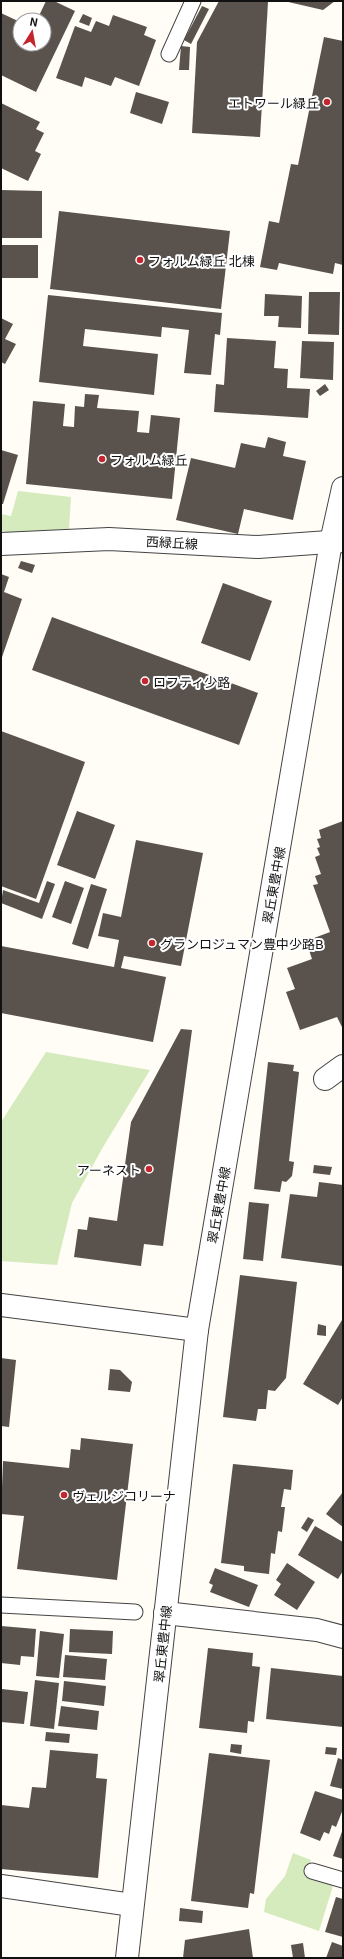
<svg xmlns="http://www.w3.org/2000/svg" width="344" height="1959" viewBox="0 0 344 1959" font-family="Georgia,'Noto Sans JP',serif">
<rect width="100%" height="100%" fill="#fffdf5"/>
<g fill="#d5ebbd">
<path d="M18,491l53,6 -2,32 -56,4 -12,-2v-17l10,2z"/>
<path d="M46,1052l104,18 -47,77 -31,56 -15,62 -56,-4v-139z"/>
<path d="M293,1853l18,7 -6,16 28,10 -14,45 -55,-19 2,-13 19,-23z"/>
</g>
<g fill="#5a524d">
<path d="M46,1h8l21,10 -39,81 -35,-17v-62l19,9v22h24v-24h-7z"/>
<path d="M219,1l49,1 -8,135 -68,-4 5,-91z"/>
<path d="M284,1h51l-12,9z"/>
<path d="M202,6l7,3 -18,35 -7,-4z"/>
<path d="M83,14l9,4 -3,8 -10,-4z"/>
<path d="M113,15l34,12 -3,8 12,5 -17,46 -24,-9 -4,9 -26,-9 -3,10 -26,-9 19,-52 16,6 5,-11 13,5z"/>
<path d="M324,37l19,4v224l-8,-2 -2,11 -54,-11 -2,7 -17,-3 9,-46 10,2 12,-59 7,1z"/>
<path d="M181,46l9,1 -1,23h-10z"/>
<path d="M136,92l33,10 -7,22 -32,-11z"/>
<path d="M1,103l39,19 -4,7 8,4 -9,18 6,3 -13,27 -27,-13z"/>
<path d="M1,190l41,1v47h-41z"/>
<path d="M59,211l171,20 -9,78 -171,-20z"/>
<rect x="1" y="245" width="37" height="33"/>
<path d="M309,292h31l-1,43 -31,-1z"/>
<path d="M265,294l37,2 -1,32 -23,-1 1,-11h-15z"/>
<path d="M48,295l174,18 -2,22 -5,-1 -4,41 -27,-2 5,-43 -27,-3 -1,10 -76,-8 -2,17 75,8 -4,41 -115,-13z"/>
<path d="M1,318l12,6 -8,15 11,5 -11,20 -4,-2z"/>
<path d="M227,338l49,3 -2,27 14,1 -1,19 23,1 -2,29 -94,-6 2,-28 8,1z"/>
<path d="M302,341l32,1 -1,38 -33,-2z"/>
<path d="M325,384l4,6 -9,6 -4,-5z"/>
<path d="M85,394l14,1 -2,13 42,3 -2,21 12,1 2,-18 29,3 -8,81 -146,-15 7,-83 32,3 -2,22 11,1 1,-21 9,1z"/>
<path d="M268,437l18,5 -3,14 23,5 -13,59 -49,-11 -6,25 -62,-14 15,-62 44,10 6,-25 24,5z"/>
<path d="M1,450l17,5 -15,49h-2z"/>
<path d="M21,561l14,4 -3,8 -14,-5z"/>
<path d="M1,574l8,3 -5,15 18,7 -21,61z"/>
<path d="M223,583l49,18 -22,60 -49,-18z"/>
<path d="M52,617l206,76 -19,52 -207,-75z"/>
<path d="M1,731l84,31 -49,137 -35,-13z"/>
<path d="M77,811l38,14 -20,54 -38,-14z"/>
<path d="M343,821v206h-1l-5,-10 -37,13 -14,-38 9,-3 -8,-21 25,-9 -6,-18 24,-9 -17,-47 5,-1 -3,-8 6,-2 -6,-17 5,-2 -3,-7 3,-1 -3,-8 4,-1 -2,-8z"/>
<path d="M136,840l67,13 -22,113 -57,-10 -3,12 45,9 -13,65 -152,-29v-67l113,21 5,-27 -21,-4 5,-23 18,4z"/>
<path d="M47,881l8,3 -13,35 -41,-16 2,-13 36,13z"/>
<path d="M65,881l19,7 -13,36 -19,-7z"/>
<path d="M91,884l16,5 -19,60 -16,-5z"/>
<path d="M181,1029l11,1 -29,216 -19,-2 -3,22 -67,-9 4,-28 9,1 2,-13 28,4 14,-99z"/>
<path d="M268,1062l26,3 -1,6 6,1 -10,89 5,1 -2,14 -6,6 -4,-1 -2,11 -26,-3z"/>
<path d="M314,1165l18,2 -2,8 -17,-2z"/>
<path d="M319,1182l24,3v81l-62,-8 9,-64 27,3z"/>
<path d="M249,1202l20,2 -6,57 -20,-2z"/>
<path d="M240,1275l57,7 -11,96 -11,13 -7,-1 -2,19h-8l-2,12 -33,-4z"/>
<path d="M342,1320l1,77 -5,8 -35,-21z"/>
<path d="M318,1324l8,2v10l-9,-1z"/>
<path d="M1,1358l15,2 -7,67 -8,-1z"/>
<path d="M110,1369l10,1 12,12 -2,10 -22,-2z"/>
<path d="M81,1438l52,6 -16,136 -100,-11 7,-53 -23,-2 2,-53 66,7 2,-19 9,1z"/>
<path d="M233,1464l60,6 -2,20 -7,-1 -3,18h4l-3,25 -4,-1 -3,23 -4,-1 -2,21 -25,-3v-5l-23,-3z"/>
<path d="M343,1492v35l-17,-13z"/>
<path d="M308,1517l6,3 -7,12 -6,-4z"/>
<path d="M315,1526l28,16v29l-5,8 -40,-24z"/>
<path d="M287,1563l28,19 -18,28 -23,-15 7,-11 -5,-4z"/>
<path d="M215,1568l43,17 -9,22 -39,-15 3,-7 -4,-2z"/>
<path d="M1,1626l35,3 -2,28 -13,-1 -1,9 -19,-2z"/>
<path d="M70,1629l43,2 -1,23 -43,-2z"/>
<path d="M40,1631l24,3 -5,44 -23,-2z"/>
<path d="M208,1648l45,5 -1,13 8,1 -6,55 -6,-1 -1,12 -48,-5z"/>
<path d="M65,1655l42,4 -2,21 -42,-3z"/>
<path d="M271,1668l72,8v51l-77,-8z"/>
<path d="M35,1680l24,3 -5,46 -24,-3z"/>
<path d="M64,1681l42,5 -2,20 -42,-5z"/>
<path d="M2,1689l26,3 -4,32 -23,-2z"/>
<path d="M61,1706l38,5 -2,19 -39,-4z"/>
<path d="M46,1732l24,2 -1,9 -24,-2z"/>
<path d="M231,1744l11,1 -1,9 -11,-2z"/>
<path d="M326,1747l11,1 -1,7 -11,-1z"/>
<path d="M50,1750l48,4 -2,24 11,1 -9,99 -97,-9v-64l28,3 3,-21 14,1z"/>
<path d="M209,1753l61,7 -16,134 -4,-1 -2,15 -57,-7z"/>
<path d="M338,1758l5,2v29l-13,-3z"/>
<path d="M315,1791l28,9v9l-7,18 -4,-2 -3,9 -5,-2 -4,9 -20,-8z"/>
<path d="M343,1829v30l-10,-3z"/>
<path d="M336,1897l7,2v38l-18,-5z"/>
<path d="M180,1908l23,3 -1,12 -23,-2z"/>
<path d="M249,1929l4,29h-70l2,-18z"/>
<path d="M332,1942l11,4v12h-17z"/>
<path d="M303,1943l2,15h-12l-2,-13z"/>
</g>
<g fill="none" stroke-linecap="round" stroke-linejoin="round">
<defs>
<g id="service">
<path d="M169,54l24,-53"/>
<path d="M1,1605l134,7"/>
<path d="M312,1871l31,9"/>
</g>
<g id="minor">
<path d="M325,1079l18,-13"/>
<path d="M165,1613l152,17 26,7"/>
<path d="M1,1886l131,19"/>
</g>
<g id="tertiary">
<path d="M1,544l108,-5 149,8 85,-6"/>
<path d="M1,1305l196,25"/>
<path d="M127,1958l70,-628 134,-788 12,-54"/>
</g>
</defs>
<use href="#service" stroke="#444" stroke-width="17"/>
<use href="#minor" stroke="#444" stroke-width="24"/>
<use href="#tertiary" stroke="#444" stroke-width="24"/>
<use href="#service" stroke="#fff" stroke-width="15"/>
<use href="#minor" stroke="#fff" stroke-width="22"/>
<use href="#tertiary" stroke="#fff" stroke-width="22"/>
</g>
<g fill="#c4262e" stroke="#fff" stroke-width="1.5">
<circle cx="327" cy="102" r="4"/>
<circle cx="140" cy="260" r="4"/>
<circle cx="102" cy="459" r="4"/>
<circle cx="145" cy="681" r="4"/>
<circle cx="152" cy="943" r="4"/>
<circle cx="149" cy="1169" r="4"/>
<circle cx="64" cy="1495" r="4"/>
</g>
<g text-anchor="middle" dominant-baseline="central" stroke-width="4" stroke-linejoin="round" paint-order="stroke">
<g font-size="13" fill="#111" stroke="#fff" text-anchor="start">
<text x="319" y="102" text-anchor="end">エトワール緑丘</text>
<text x="148" y="260">フォルム緑丘 北棟</text>
<text x="110" y="459">フォルム緑丘</text>
<text x="153" y="681">ロフティ少路</text>
<text x="160" y="943">グランロジュマン豊中少路B</text>
<text x="141" y="1169" text-anchor="end">アーネスト</text>
<text x="72" y="1495">ヴェルジコリーナ</text>
</g>
<g font-size="13" fill="#111" stroke="#fff">
<text transform="translate(172 542) rotate(3)">西緑丘線</text>
<text transform="translate(273 885) rotate(-80)">翠丘東豊中線</text>
<text transform="translate(218 1205) rotate(-80)">翠丘東豊中線</text>
<text transform="translate(162 1644) rotate(-84)">翠丘東豊中線</text>
</g>
</g>
<rect width="344" height="1959" fill="none" stroke="#111111" stroke-width="4"/>
<g transform="translate(32 32) rotate(11)"><circle r="19" fill="#ffffff" stroke="#a0a0a0"/>
<path d="M0-3L7 15L0 10L-7 15Z" fill="#c4262e"/>
<text y="-6" font-size="11" font-weight="bold" text-anchor="middle" fill="#111111">N</text>
</g>
</svg>
